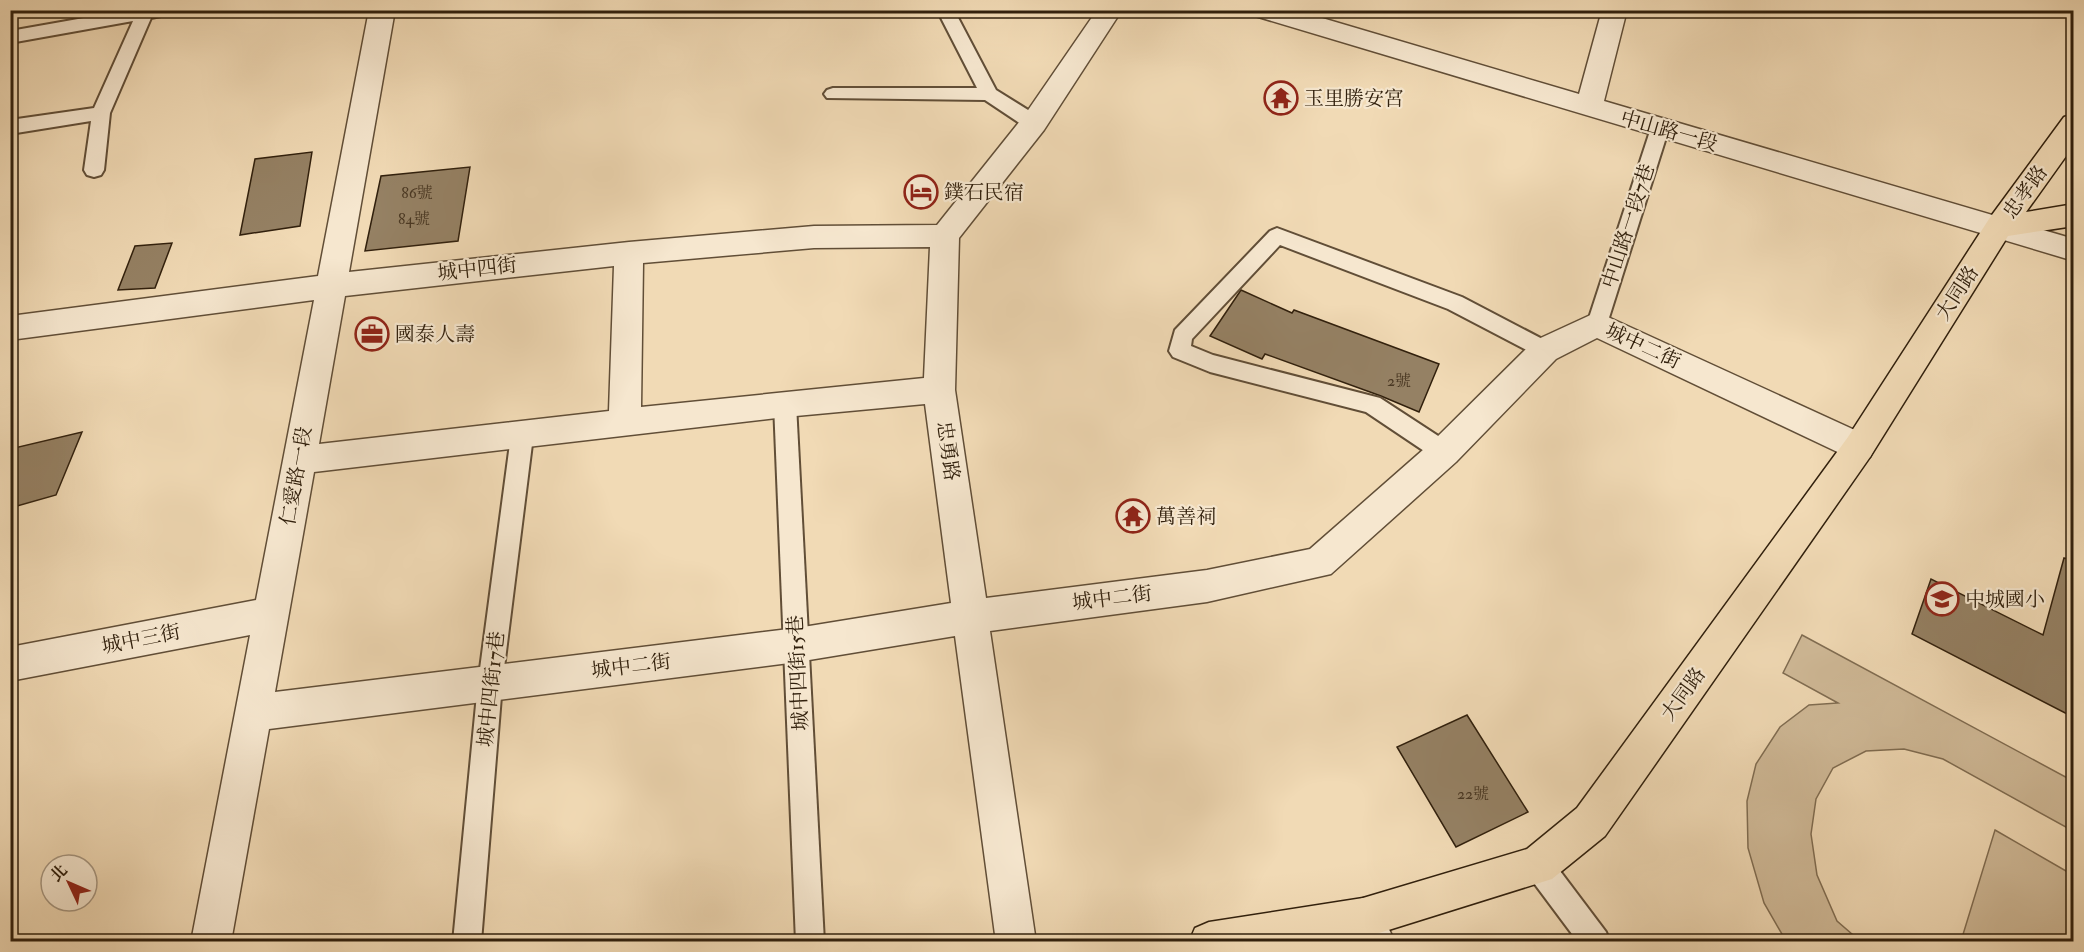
<svg xmlns="http://www.w3.org/2000/svg" width="2084" height="952" viewBox="0 0 2084 952" font-family="'IM FELL Double Pica','Noto Serif TC',serif">
<rect width="100%" height="100%" fill="#f1dab5"/>
<filter id="stains"><feTurbulence type="fractalNoise" baseFrequency=".00333" numOctaves="4"/><feColorMatrix values="0 0 0 0 .2 0 0 0 0 .09 0 0 0 0 .02 0 0 0 .5 -.17"/></filter>
<radialGradient id="worn" r=".72"><stop offset=".6" stop-color="#630" stop-opacity="0"/><stop offset="1" stop-color="#630" stop-opacity=".3"/></radialGradient>
<g fill="#d0ba98" stroke="#806d52" stroke-width="1.5">
<path d="M1802,635l271,146v50l-130,-72 -39,-10 -38,2 -33,17 -17,31 -5,35 6,41 20,46 23,20h-74l-22,-38 -16,-55 -1,-47 9,-37 24,-37 29,-22 29,-2 -55,-30z"/>
<path d="M1995,830l78,45v66h-112z"/>
</g>
<g fill="#958164" stroke="#31200d" stroke-width="1.5">
<path d="M312,152l-12,74 -60,9 15,-76z"/>
<path d="M470,167l-12,74 -93,10 16,-75z"/>
<path d="M172,243l-17,45 -37,2 17,-44z"/>
<path d="M1241,290l51,23 2,-3 145,54 -20,48 -38,-16 -116,-42 -3,5 -52,-23z"/>
<path d="M82,432l-26,63 -46,13v-59z"/>
<path d="M2064,558l9,2v157l-161,-83 19,-55 112,56z"/>
<path d="M1467,715l61,97 -72,35 -59,-100z"/>
</g>
<g fill="none" stroke-linecap="round" stroke-linejoin="round">
<defs>
<g id="service">
<path d="M129,10h44l-2,4 -20,4 -41,95 -6,57 -3,5 -7,2 -7,-2 -3,-5 7,-49 -81,13v-14l84,-12 39,-87 -123,22v-12z"/>
<path d="M937,10h17l42,80 45,28 2,5 -2,5 -7,2 -7,-2 -42,-28 -158,-2 -3,-4 3,-4 6,-2h144z"/>
<path d="M1660,121l7,2 2,5 -62,196 -3,6 -7,2 -7,-2 -3,-6 64,-196 2,-5z"/>
<path d="M1277,228l185,69 90,47 4,6 -4,6 -7,3 -7,-3 -90,-47 -168,-64 -88,94 -1,7 22,9 167,43 72,47 3,7 -3,7 -8,3 -8,-3 -70,-47 -156,-40 -37,-15 -4,-6 6,-21 95,-99z"/>
<path d="M785,395l8,3 3,6 28,538h-28l-22,-538 3,-6z"/>
<path d="M522,427l8,2 3,7 -31,248 -21,258h-28l25,-258 33,-248 3,-7z"/>
<path d="M1538,852l10,3 58,77 4,10h-32l-50,-67 -3,-10 3,-10z"/>
</g>
<g id="minor">
<path d="M369,10h26l-46,262 280,-30 185,-16 123,-1 87,-109 73,-106h25l-78,120 -85,108 -4,152 31,208 221,-28 103,-21 122,-107 102,-101 63,-29 273,125 5,10 -5,10 -11,4 -11,-4 -251,-119 -41,21 -100,103 -125,112 -124,28 -217,29 46,311h-40l-41,-306 -158,26 -528,67 -38,213h-40l59,-307 -240,46v-34l246,-47 58,-300 -304,40v-24l308,-40zM930,247l-6,131 -283,29 2,-144 171,-15zM614,266l-5,145 -290,33 26,-148zM925,404l26,199 -154,25 -522,64 39,-220 471,-55z"/>
<path d="M1252,10h43l284,84 23,-84h25l-23,91 470,138v22l-819,-245z"/>
<path d="M1363,898l14,6 18,38h-42l-10,-24 6,-14z"/>
</g>
<path id="primary" d="M2074,114v31l-48,67 48,-8v22l-66,10 -138,221 -265,379 -53,43 -189,59 -21,4h-153l6,-14 14,-6 154,-24 164,-49 50,-41 271,-371 141,-218 75,-102z"/>
</defs>
<use href="#service" stroke="#614e37" stroke-width="4"/>
<use href="#minor" stroke="#614e37" stroke-width="3"/>
<use href="#primary" stroke="#31200d" stroke-width="3"/>
<use href="#service" fill="#f6e7cf" fill-rule="evenodd"/>
<use href="#minor" fill="#f6e7cf" fill-rule="evenodd"/>
<use href="#primary" fill="#f1dab5" fill-rule="evenodd"/>
</g>
<defs>
<symbol id="temple-ring" viewBox="-11 -11 22 22"><circle r="9.5" fill="#f6e7cf" stroke="#8f2418" stroke-width="1.5"/><path d="M0-6L5-2H3V0L6.5 2.5H4V6H1.5V3h-3V6H-4V2.5H-6.5L-3 0V-2H-5Z" fill="#8f2418"/></symbol>
<symbol id="hotel-ring" viewBox="-11 -11 22 22"><circle r="9.5" fill="#f6e7cf" stroke="#8f2418" stroke-width="1.5"/><path d="M-6-4.5h1.5V1H6V5H4.5V3h-9V5H-6ZM-4 0a1.8 1.8 0 1 1 3.6 0ZM.5 0V-2.5h3Q6-2.5 6 0Z" fill="#8f2418"/></symbol>
<symbol id="office-ring" viewBox="-11 -11 22 22"><circle r="9.5" fill="#f6e7cf" stroke="#8f2418" stroke-width="1.5"/><path d="M-6-3h4V-5.5h4V-3h4V5H-6ZM-1-4.5V-3h2v-1.5ZM-6 0V1H6V0Z" fill="#8f2418"/></symbol>
<symbol id="school-ring" viewBox="-11 -11 22 22"><circle r="9.5" fill="#f6e7cf" stroke="#8f2418" stroke-width="1.5"/><path d="M0-5L7-2L0 1L-7-2ZM-4 1L0 2.5L4 1V4Q0 6-4 4Z" fill="#8f2418"/></symbol>
</defs>
<g fill-rule="evenodd">
<use href="#temple-ring" x="1262" y="79" width="38" height="38"/>
<use href="#hotel-ring" x="902" y="173" width="38" height="38"/>
<use href="#office-ring" x="353" y="315" width="38" height="38"/>
<use href="#temple-ring" x="1114" y="497" width="38" height="38"/>
<use href="#school-ring" x="1923" y="580" width="38" height="38"/>
</g>
<g text-anchor="middle" dominant-baseline="central" stroke-width="4.5" stroke-linejoin="round" paint-order="stroke">
<g font-size="16" fill="#4a3823">
<text x="417" y="193">86號</text>
<text x="414" y="219">84號</text>
<text x="1399" y="381">2號</text>
<text x="1473" y="794">22號</text>
</g>
<g font-size="20" fill="#31200d" stroke="#f6e7cf" text-anchor="start">
<text x="1304" y="98">玉里勝安宮</text>
<text x="944" y="192">鏷石民宿</text>
<text x="395" y="334">國泰人壽</text>
<text x="1156" y="516">萬善祠</text>
<text x="1965" y="599">中城國小</text>
</g>
<g font-size="20" fill="#31200d" stroke="#f6e7cf">
<text transform="translate(1669 131) rotate(16)">中山路一段</text>
<text transform="translate(2025 192) rotate(-54)">忠孝路</text>
<text transform="translate(1628 226) rotate(-72)">中山路一段7巷</text>
<text transform="translate(477 269) rotate(-6)">城中四街</text>
<text transform="translate(1957 293) rotate(-57)">大同路</text>
<text transform="translate(1643 346) rotate(25)">城中二街</text>
<text transform="translate(948 451) rotate(82)">忠勇路</text>
<text transform="translate(296 476) rotate(-80)">仁愛路一段</text>
<text transform="translate(1112 598) rotate(-7)">城中二街</text>
<text transform="translate(141 639) rotate(-11)">城中三街</text>
<text transform="translate(631 666) rotate(-7)">城中二街</text>
<text transform="translate(798 673) rotate(-93)">城中四街15巷</text>
<text transform="translate(491 689) rotate(-84)">城中四街17巷</text>
<text transform="translate(1683 694) rotate(-54)">大同路</text>
</g>
</g>
<rect width="2084" height="952" fill="none" stroke="#f1dab5" stroke-width="36"/>
<rect x="12" y="12" width="2060" height="928" fill="none" stroke="#31200d" stroke-width="3"/>
<rect x="18" y="18" width="2048" height="916" fill="none" stroke="#31200d" stroke-width="1.5"/>
<g transform="translate(69 883) rotate(314)"><circle r="28" fill="#f6e7cf" stroke="#a79781" stroke-width="1.5"/>
<path d="M0-4.5L10 22L0 15L-10 22Z" fill="#8f2418"/>
<text y="-9" font-size="16" font-weight="bold" text-anchor="middle" fill="#31200d">北</text>
</g>
<rect width="100%" height="100%" filter="url(#stains)"/>
<rect width="100%" height="100%" fill="url(#worn)"/>
</svg>
